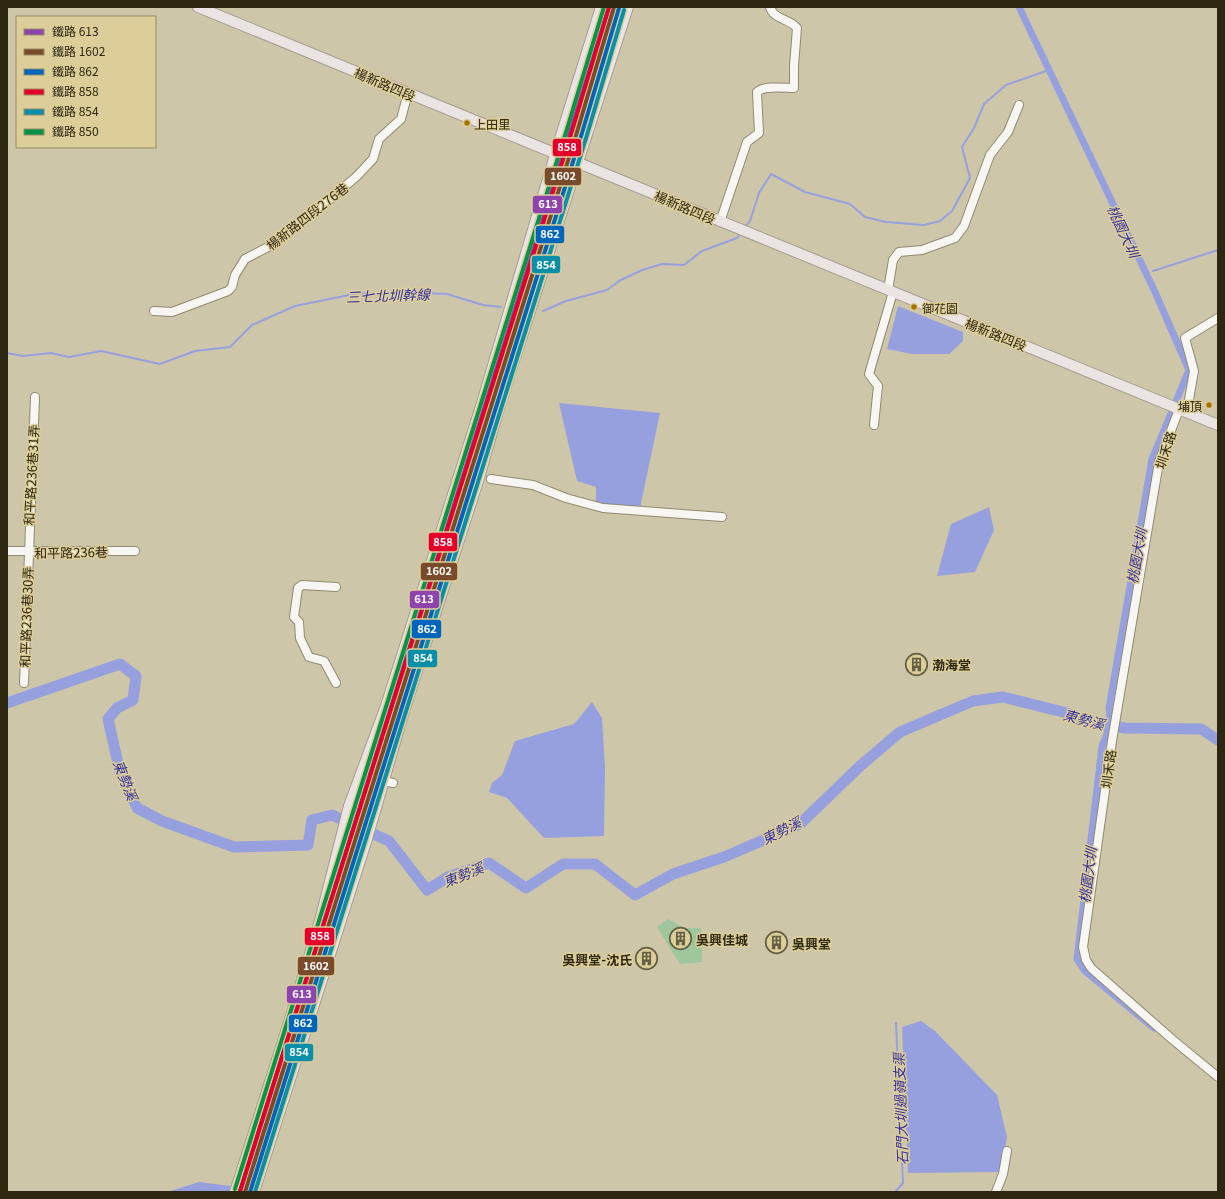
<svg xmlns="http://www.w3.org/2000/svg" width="1225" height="1199" viewBox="0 0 1225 1199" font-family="Georgia,'Noto Sans TC',serif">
<rect width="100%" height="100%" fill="#cec6a8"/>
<path fill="#9ec79e" d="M668,919l16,9h17l1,34 -22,2 -23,-37z"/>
<g fill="#97a0df">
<path d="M898,306l65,26v9l-14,13h-37l-25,-5z"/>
<path d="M559,403l101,10 -20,95 -44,-3v-18l-19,-6z"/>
<path d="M989,507l5,23 -19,42 -38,4 14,-52z"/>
<path d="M592,702l10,16 3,50 -1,68 -60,2 -37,-40 -18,-6 3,-9 10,-8 13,-34 59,-17z"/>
<path d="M921,1021l14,10 62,64 10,42 -6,35 -93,1 -6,-146z"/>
<path d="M199,1182l32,4 -2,6h-62z"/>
</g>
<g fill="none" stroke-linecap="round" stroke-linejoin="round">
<g stroke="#97a0df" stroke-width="2">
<path d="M746,226l4,-5 9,-28 12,-19 34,18 45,12 15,13 21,5 38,3 16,-4 12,-10 18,-33 -8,-31 12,-19 10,-24 22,-19 43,-15"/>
<path d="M1153,271l65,-21"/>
<path d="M1146,274l2,-1"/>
<path d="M543,311l23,-10 41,-11 12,-9 23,-11 20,-6 22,1 18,-14 35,-13 2,-3"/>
<path d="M7,353l16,3 28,-3 18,4 32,-6 59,13 35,-13 35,-4 22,-22 43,-19 59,-12 44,-2 49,2 36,11 18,2"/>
<path d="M895,1192l8,-9 -7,-160"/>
</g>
<path stroke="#97a0df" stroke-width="7" d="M1019,7l136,285 34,78 -37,89 -43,249c3,14 -1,26 -7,38l-25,213 8,12 69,57"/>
<path stroke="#97a0df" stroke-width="11" d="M7,703l113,-39 16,12 -3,24 -16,8 -9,11 12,53 17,36 25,13 72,26 74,-2 4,-25 20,-5 57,26 38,49 21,-13 41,-14 37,25 37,-24h32l40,31 38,-21 51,-17 76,-33 59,-57 41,-35 73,-31 30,-4 60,15 41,13 21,3 76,1 17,11"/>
<defs>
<g id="minor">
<path d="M720,222l27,-80 12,-9 -2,-41c7,-7 28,-4 37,-4v-22l3,-38c-7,-9 -24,-9 -27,-21"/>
<path d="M888,290l5,-30 6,-8 23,-2 33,-12 9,-12 26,-71 18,-23 11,-27"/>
<path d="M154,311l18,1 56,-21 4,-4 3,-12 10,-16 25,-13 59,-46 28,-24 16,-17 6,-20 22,-20 7,-26"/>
<path d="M1180,407l-21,55 -47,279 -29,206 3,13 5,8 82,72 45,37"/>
<path d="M1187,411l7,-40 -9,-33 33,-20"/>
<path d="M874,425l4,-39 -9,-12 24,-82"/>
<path d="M491,479l42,6 33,13 37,10 119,9"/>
<path d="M7,551h128"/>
<path d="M24,683l11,-286"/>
<path d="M336,683l-12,-22 -15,-4 -9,-19 -1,-16 -5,-5 4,-29 4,-3 34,2"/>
<path d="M384,781l9,2"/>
<path d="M996,1192l7,-18 4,-23"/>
</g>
<g id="major">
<path d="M198,7l1020,418"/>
<path d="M235,1192l58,-182 28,-93 28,-111 37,-100 96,-303 73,-248 46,-148"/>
<path d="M254,1192l112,-350 38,-131 75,-233 21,-74 128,-397"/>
</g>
</defs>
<use href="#minor" stroke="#908a73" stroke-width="10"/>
<use href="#major" stroke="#a89b93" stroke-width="12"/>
<use href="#minor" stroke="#f8f6f2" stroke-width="8"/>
<use href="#major" stroke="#eae4e3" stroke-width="10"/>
<defs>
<path id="rail-1" d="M240,1192l369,-1185"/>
<path id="rail-2" d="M245,1192l332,-1060 37,-125"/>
<path id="rail-3" d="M250,1192l332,-1059 37,-125"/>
<path id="rail-4" d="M240,1191l332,-1060 37,-124"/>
<path id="rail-5" d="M255,1192l332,-1057 37,-125"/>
<path id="rail-6" d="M235,1189l332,-1060 37,-122"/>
</defs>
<use href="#rail-1" stroke="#ddce99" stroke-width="7"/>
<use href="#rail-2" stroke="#ddce99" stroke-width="7"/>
<use href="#rail-3" stroke="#ddce99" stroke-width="7"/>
<use href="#rail-4" stroke="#ddce99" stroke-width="7"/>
<use href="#rail-5" stroke="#ddce99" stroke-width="7"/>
<use href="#rail-6" stroke="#ddce99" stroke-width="7"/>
<use href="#rail-1" stroke="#8e44ad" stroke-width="4"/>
<use href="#rail-2" stroke="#7a4b2a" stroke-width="4"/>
<use href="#rail-3" stroke="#0065bd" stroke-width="4"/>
<use href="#rail-4" stroke="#e4002b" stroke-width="4"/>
<use href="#rail-5" stroke="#098fa8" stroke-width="4"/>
<use href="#rail-6" stroke="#079348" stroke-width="4"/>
</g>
<defs>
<symbol id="building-ring" viewBox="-11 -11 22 22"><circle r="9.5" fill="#ddce99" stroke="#655f46" stroke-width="1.5"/><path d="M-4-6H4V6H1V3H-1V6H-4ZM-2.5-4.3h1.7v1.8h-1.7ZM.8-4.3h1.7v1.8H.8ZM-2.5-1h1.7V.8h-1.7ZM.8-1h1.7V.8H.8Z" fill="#655f46"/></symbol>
</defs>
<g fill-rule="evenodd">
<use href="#building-ring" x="904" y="652" width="25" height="25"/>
<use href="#building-ring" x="668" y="926" width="25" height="25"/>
<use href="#building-ring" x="764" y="930" width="25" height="25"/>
<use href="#building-ring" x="634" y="946" width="25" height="25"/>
</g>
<g fill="#a67307" stroke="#ddce99" stroke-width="1.5">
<circle cx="467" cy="123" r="3.5"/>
<circle cx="914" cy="307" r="3.5"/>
<circle cx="1209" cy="405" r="3.5"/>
</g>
<g text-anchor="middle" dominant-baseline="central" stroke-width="3" stroke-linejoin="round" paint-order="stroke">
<g font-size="12" fill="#2d2712" stroke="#ddce99" text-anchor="start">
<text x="474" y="123">上田里</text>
<text x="922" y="307">御花園</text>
<text x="1202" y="405" text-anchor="end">埔頂</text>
</g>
<g font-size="13" fill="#2d2712" stroke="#ddce99">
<text transform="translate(385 84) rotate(23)">楊新路四段</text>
<text transform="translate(685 207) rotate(23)">楊新路四段</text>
<text transform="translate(307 216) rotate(-38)">楊新路四段276巷</text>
<text transform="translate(996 334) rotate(22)">楊新路四段</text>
<text transform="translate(1165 450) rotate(-72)">圳禾路</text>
<text transform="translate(31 475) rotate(-87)">和平路236巷31弄</text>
<text transform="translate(71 552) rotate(-1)">和平路236巷</text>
<text transform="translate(26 617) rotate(-88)">和平路236巷30弄</text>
<text transform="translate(1108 769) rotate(-82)">圳禾路</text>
</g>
<g font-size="13" font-weight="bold" fill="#2d2712" stroke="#ddce99" text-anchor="start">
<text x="932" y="664">渤海堂</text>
<text x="696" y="939">吳興佳城</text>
<text x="792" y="943">吳興堂</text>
<text x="632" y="959" text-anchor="end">吳興堂-沈氏</text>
</g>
<g font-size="14" font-style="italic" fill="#3230a5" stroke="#ddce99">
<text transform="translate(1124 231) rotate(65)">桃園大圳</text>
<text transform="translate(388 295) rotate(-2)">三七北圳幹線</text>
<text transform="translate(1136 556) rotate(-80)">桃園大圳</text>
<text transform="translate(1084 719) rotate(15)">東勢溪</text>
<text transform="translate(126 780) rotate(69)">東勢溪</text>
<text transform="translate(781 830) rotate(-27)">東勢溪</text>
<text transform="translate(463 874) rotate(-22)">東勢溪</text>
<text transform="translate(1087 875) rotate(-83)">桃園大圳</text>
<text transform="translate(900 1109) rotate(-92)">石門大圳過嶺支渠</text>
</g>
</g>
<g stroke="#ddce99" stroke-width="1.5">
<rect x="552" y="138" width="30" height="19" rx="4" fill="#e4002b"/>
<rect x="544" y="167" width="38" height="19" rx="4" fill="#7a4b2a"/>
<rect x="532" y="195" width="31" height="19" rx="4" fill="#8e44ad"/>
<rect x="535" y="225" width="30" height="19" rx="4" fill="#0065bd"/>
<rect x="531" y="255" width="30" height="19" rx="4" fill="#098fa8"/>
<rect x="428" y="532" width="30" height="20" rx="4" fill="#e4002b"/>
<rect x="420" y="562" width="38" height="19" rx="4" fill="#7a4b2a"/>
<rect x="409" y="590" width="31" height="19" rx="4" fill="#8e44ad"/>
<rect x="411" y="619" width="31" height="20" rx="4" fill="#0065bd"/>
<rect x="407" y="649" width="31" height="19" rx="4" fill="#098fa8"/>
<rect x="304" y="927" width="31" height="19" rx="4" fill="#e4002b"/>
<rect x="297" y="956" width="38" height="20" rx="4" fill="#7a4b2a"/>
<rect x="286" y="985" width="31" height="19" rx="4" fill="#8e44ad"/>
<rect x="288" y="1014" width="30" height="19" rx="4" fill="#0065bd"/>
<rect x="284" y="1043" width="30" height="19" rx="4" fill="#098fa8"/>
</g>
<g font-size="11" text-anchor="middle" font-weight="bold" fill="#fff">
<text x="567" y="151">858</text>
<text x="563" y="180">1602</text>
<text x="548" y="208">613</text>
<text x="550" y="238">862</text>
<text x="546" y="269">854</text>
<text x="443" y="546">858</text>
<text x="439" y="575">1602</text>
<text x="424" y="603">613</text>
<text x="427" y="633">862</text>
<text x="423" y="662">854</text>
<text x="320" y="940">858</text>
<text x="316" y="970">1602</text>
<text x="302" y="998">613</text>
<text x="303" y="1027">862</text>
<text x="299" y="1056">854</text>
</g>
<rect width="1225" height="1199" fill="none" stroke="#2d2712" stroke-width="16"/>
<rect x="16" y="16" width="140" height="132" fill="#ddce99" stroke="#978b63"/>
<rect x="24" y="29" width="20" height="6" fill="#8e44ad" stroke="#978b63"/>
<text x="52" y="36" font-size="12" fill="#2d2712">鐵路 613</text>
<rect x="24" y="49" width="20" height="6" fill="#7a4b2a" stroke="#978b63"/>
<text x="52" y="56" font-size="12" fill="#2d2712">鐵路 1602</text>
<rect x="24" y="69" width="20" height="6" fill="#0065bd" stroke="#978b63"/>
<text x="52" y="76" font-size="12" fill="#2d2712">鐵路 862</text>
<rect x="24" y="89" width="20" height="6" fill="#e4002b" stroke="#978b63"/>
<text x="52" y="96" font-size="12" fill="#2d2712">鐵路 858</text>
<rect x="24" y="109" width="20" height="6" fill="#098fa8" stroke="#978b63"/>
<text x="52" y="116" font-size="12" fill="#2d2712">鐵路 854</text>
<rect x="24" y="129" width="20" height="6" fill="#079348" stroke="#978b63"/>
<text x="52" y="136" font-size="12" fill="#2d2712">鐵路 850</text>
</svg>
